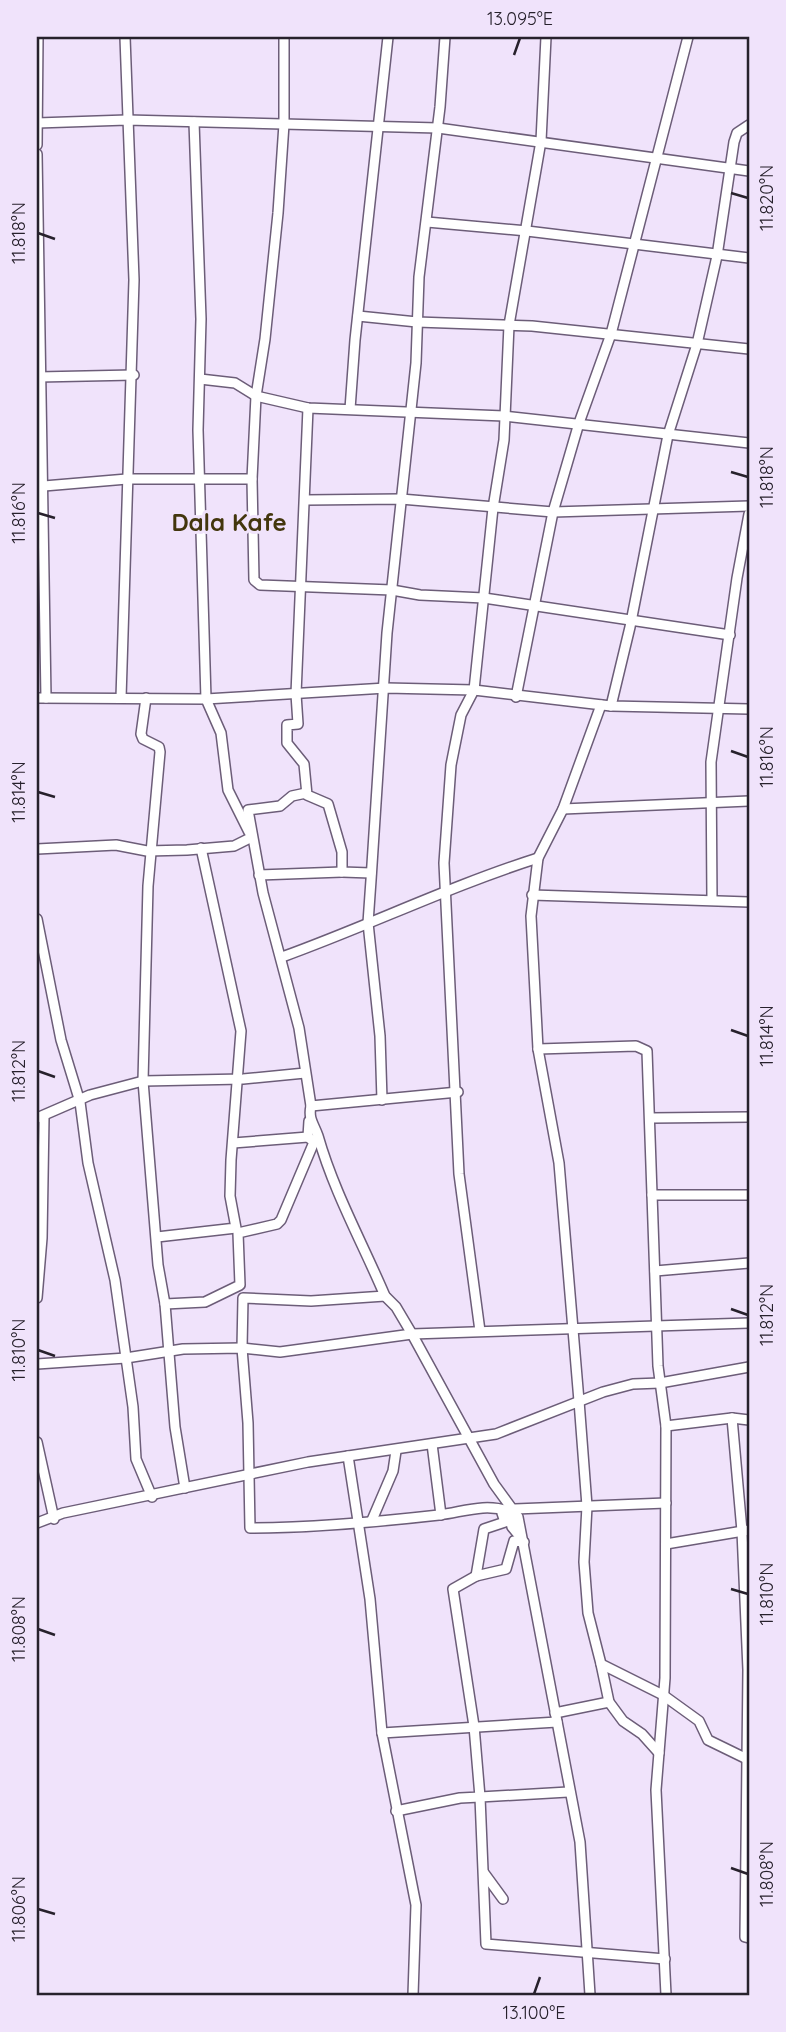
<svg xmlns="http://www.w3.org/2000/svg" width="786" height="2032" viewBox="0 0 786 2032" font-family="Quicksand,sans-serif">
<rect width="100%" height="100%" fill="#f0e3fb"/>
<g fill="none" stroke-linecap="round" stroke-linejoin="round">
<defs>
<g id="minor">
<path d="M284,37v87l-6,89 -13,126 -9,57 -4,83 2,101 6,5 132,5 28,5 64,3 246,37"/>
<path d="M194,122l7,197 -3,111 8,269 15,34 7,57 21,42"/>
<path d="M37,123l90,-3 311,8 311,43"/>
<path d="M37,145l1,-108"/>
<path d="M37,154l9,544"/>
<path d="M427,222l100,9 222,27"/>
<path d="M358,316l59,6 115,4 217,23"/>
<path d="M38,377l96,-2"/>
<path d="M200,379l35,4 21,13 52,12 196,8 245,27"/>
<path d="M308,408l-12,286 2,30 -11,1v18l17,21 3,31 21,9 14,48v20l29,1"/>
<path d="M350,409l5,-69 33,-303"/>
<path d="M44,486l83,-7h125"/>
<path d="M306,500l95,-1 152,13 196,-6"/>
<path d="M516,697l37,-185 26,-89 32,-89 77,-297"/>
<path d="M37,698l169,1 180,-11 88,2 137,16 138,3"/>
<path d="M121,698l13,-418 -9,-243"/>
<path d="M146,698l-5,36 2,5 16,8 1,5 -12,134 -5,195 15,184 7,39 10,123 10,61"/>
<path d="M601,705l-38,104 -25,49 -7,58 7,133 21,114 20,238 8,105 -3,56 4,51 13,51 62,31 36,26 9,19 39,19"/>
<path d="M611,706l19,-79 38,-192 29,-91 20,-88 17,-114 3,-9 12,-8"/>
<path d="M306,793l-14,3 -12,10 -32,4 15,83 36,135 12,78c-3,13 3,18 7,30 16,56 44,106 67,160l11,11 16,27 82,150 24,33 62,325 10,153"/>
<path d="M563,809l186,-8"/>
<path d="M37,849l79,-4 31,6 40,-1 47,-4 18,-9"/>
<path d="M259,875l83,-3"/>
<path d="M532,895l217,7"/>
<path d="M712,900l-1,-138 26,-184 12,-64"/>
<path d="M37,919l24,121 19,62 8,61 27,117 18,127 3,52 16,38"/>
<path d="M282,957c86,-31 168,-71 256,-99"/>
<path d="M538,1049l98,-3 11,5 11,315 8,60 -1,252 -9,112 10,205"/>
<path d="M382,1100l-2,-64 -12,-113 3,-43 16,-247 29,-270 3,-86 21,-170 5,-70"/>
<path d="M311,1106l147,-14"/>
<path d="M37,1118l53,-23 53,-14 100,-2 62,-6"/>
<path d="M651,1118l98,-1"/>
<path d="M233,1143l75,-6"/>
<path d="M652,1195h97"/>
<path d="M157,1237l79,-9 -6,-32 1,-36 10,-129 -40,-183"/>
<path d="M655,1271l94,-8"/>
<path d="M385,1296l-74,5 -68,-3 -1,50 6,75 2,105c63,0 127,-6 189,-13 24,-3 45,-12 69,-4l4,16 9,11"/>
<path d="M37,1298l5,-60 2,-121"/>
<path d="M165,1304l40,-2 35,-17 -2,-52 39,-9 4,-4 33,-78 -6,-5 1,-16"/>
<path d="M480,1331l-21,-157 -15,-311 7,-98 10,-50 13,-25 19,-182 11,-68 5,-115 32,-184 5,-104"/>
<path d="M37,1364l89,-6 57,-9 59,-1 38,4 132,-18 337,-11"/>
<path d="M732,1418l10,113 6,139 -3,267 4,1"/>
<path d="M666,1426l66,-8 17,2"/>
<path d="M37,1442l17,77"/>
<path d="M432,1444l9,71"/>
<path d="M348,1456l22,143 12,134 34,172 -3,90"/>
<path d="M515,1509l151,-6"/>
<path d="M372,1520l21,-49 3,-20"/>
<path d="M37,1523l26,-10 245,-51 188,-28 107,-42 30,-8 27,-1 89,-16"/>
<path d="M666,1544l83,-14"/>
<path d="M476,1576l8,-47 21,-7 -3,-9"/>
<path d="M601,1664l8,38 14,19 19,13 17,19"/>
<path d="M555,1713l54,-11"/>
<path d="M382,1733l175,-11"/>
<path d="M568,1792l-88,5 6,147 179,15"/>
<path d="M396,1811l64,-13 20,-1 -6,-71 -21,-137 23,-13 30,-7 8,-28 10,1"/>
<path d="M484,1873l19,26"/>
</g>
</defs>
<use href="#minor" stroke="#6c5d78" stroke-width="12"/>
<use href="#minor" stroke="#fff" stroke-width="9"/>
</g>
<path fill="none" stroke="#27212c" stroke-width="2.5" d="M514,55l6,-17M731,193l17,5M38,233l17,6M731,472l17,5M38,513l17,5M731,751l17,6M38,792l17,5M731,1030l17,6M38,1071l17,6M731,1309l17,6M38,1350l17,6M731,1589l17,5M38,1629l17,6M731,1868l17,6M38,1909l17,5M534,1994l6,-17"/>
<g text-anchor="middle" dominant-baseline="central" stroke-width="6" stroke-linejoin="round" paint-order="stroke">
<g font-size="24" font-weight="bold" fill="#43360d" stroke="#f0e3fb">
<text x="229" y="522">Dala Kafe</text>
</g>
</g>
<rect width="786" height="2032" fill="none" stroke="#f0e3fb" stroke-width="77"/>
<rect x="38" y="38" width="710" height="1956" fill="none" stroke="#27212c" stroke-width="2.5"/>
<g font-size="18" text-anchor="middle" fill="#27212c">
<text x="520" y="25">13.095°E</text>
<text transform="translate(767 198) rotate(-90)" y="6">11.820°N</text>
<text transform="translate(19 233) rotate(-90)" y="6">11.818°N</text>
<text transform="translate(767 477) rotate(-90)" y="6">11.818°N</text>
<text transform="translate(19 513) rotate(-90)" y="6">11.816°N</text>
<text transform="translate(767 757) rotate(-90)" y="6">11.816°N</text>
<text transform="translate(19 792) rotate(-90)" y="6">11.814°N</text>
<text transform="translate(767 1036) rotate(-90)" y="6">11.814°N</text>
<text transform="translate(19 1071) rotate(-90)" y="6">11.812°N</text>
<text transform="translate(767 1315) rotate(-90)" y="6">11.812°N</text>
<text transform="translate(19 1350) rotate(-90)" y="6">11.810°N</text>
<text transform="translate(767 1594) rotate(-90)" y="6">11.810°N</text>
<text transform="translate(19 1629) rotate(-90)" y="6">11.808°N</text>
<text transform="translate(767 1874) rotate(-90)" y="6">11.808°N</text>
<text transform="translate(19 1909) rotate(-90)" y="6">11.806°N</text>
<text x="534" y="2019">13.100°E</text>
</g>
</svg>
